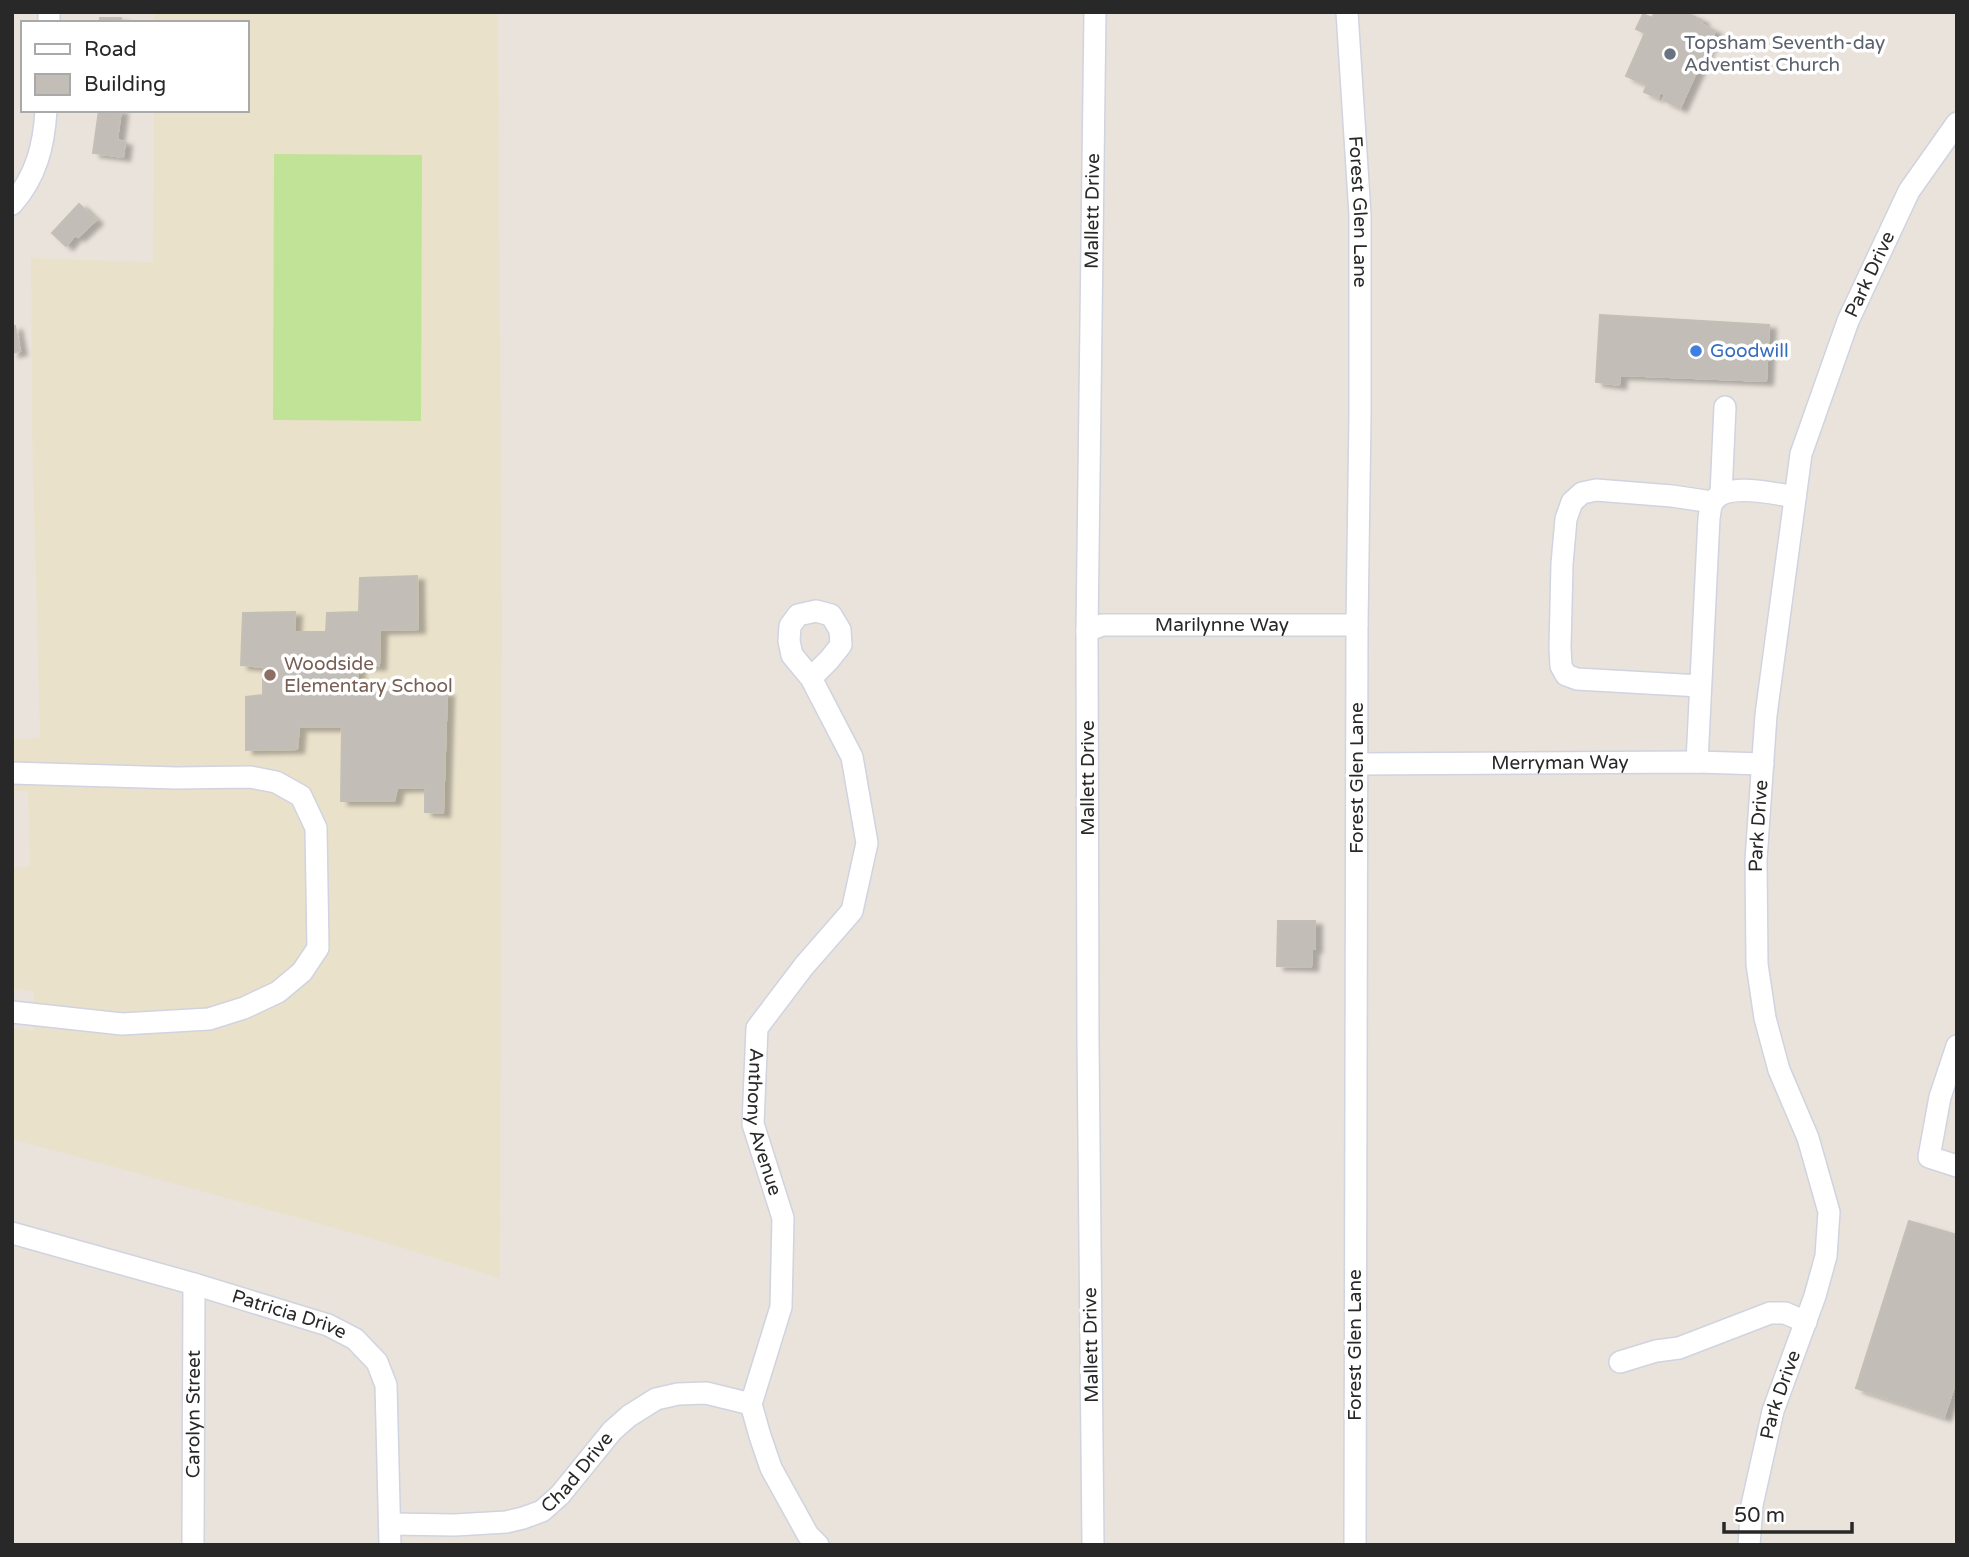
<svg xmlns="http://www.w3.org/2000/svg" width="1969" height="1557" viewBox="0 0 1969 1557" font-family="'Varela Round',sans-serif">
<defs>
<filter id="shadow"><feDropShadow dx="7" dy="4" stdDeviation="2" flood-color="#0004"/></filter>
</defs>
<rect width="100%" height="100%" fill="#eae3db"/>
<path fill="#eae1cb" d="M154,12h344l4,601 -2,665 -140,-43 -348,-96v-111l22,3v-40l-22,-2v-121l18,-2 -2,-75h-16v-52l28,-1 -8,-309 -1,-171 122,4 1,-152h93v-87h-93z"/>
<path fill="#c1e397" d="M274,154l148,1 -1,266 -148,-1z"/>
<g fill="#c2bdb7" stroke="#c4bfb5" stroke-width="2" filter="url(#shadow)">
<path d="M1655,12h29l18,8 -1,4 14,7 -35,77 -17,-8 2,-6 -5,-2 -2,6 -14,-6 3,-7 -21,-9 19,-43 -9,-4 7,-15 9,4z"/>
<rect x="100" y="18" width="21" height="5"/>
<path d="M99,110h22l-4,30 8,2 -2,15 -30,-4z"/>
<path d="M79,204l17,16 -18,17 -3,-2 -9,11 -14,-13z"/>
<path d="M1600,315l169,10 -3,56 -146,-6 -1,10 -23,-3z"/>
<path d="M15,326l5,25 -8,2v-26z"/>
<path d="M417,576l1,53 -38,1 -1,36 -21,-1v27h89l-4,121 -18,-1v-25l-28,1 -3,13h-53l1,-74h-43l-2,22 -51,1v-53l17,-2v-28l-22,-2 2,-52 52,-1 -1,20h32l1,-19 32,-1 1,-34z"/>
<path d="M1278,921h37v28h-3l-1,18 -34,-1z"/>
<path d="M1909,1221l48,14v143l-13,39 -88,-29z"/>
</g>
<g fill="none" stroke-linecap="round" stroke-linejoin="round">
<defs>
<g id="minor">
<path d="M49,12v11"/>
<path id="s1" d="M1347,12l13,203v201l-3,209 -2,920"/>
<path d="M12,204c24,-27 32,-58 34,-94"/>
<path d="M1721,494l4,-87"/>
<path id="s2" d="M1087,631l15,-6h255"/>
<path id="s3" d="M811,678l18,-18 12,-15 -1,-15 -9,-15 -15,-4 -18,4 -8,11 -1,15 3,14 19,23 41,79 15,86 -15,68 -48,55 -47,62 -4,96 30,94 -2,89 -30,97 9,32 11,32 37,67 10,10"/>
<path d="M1700,686l-123,-7 -11,-4 -5,-9 -1,-18 2,-84 4,-45 6,-17 10,-9 14,-3 76,6 40,6"/>
<path d="M1697,762l12,-244c1,-4 1,-13 4,-16 12,-21 63,-8 82,-5"/>
<path id="s4" d="M1357,764l340,-2 66,2"/>
<path d="M12,773l164,5 74,-1 26,5 25,14 15,32 2,120 -16,24 -24,20 -34,16 -35,11 -87,5 -110,-12"/>
<path d="M1957,1046l-17,51 -11,60 28,9"/>
<path id="s5" d="M12,1233l182,51 134,41 27,14 22,23 9,23 4,160"/>
<path d="M1620,1362l36,-11 23,-3 91,-35h15l21,9"/>
<path id="s6" d="M390,1524l65,1 51,-3 17,-4 19,-7 18,-16 52,-64 17,-15 27,-17 22,-5 28,-1 45,11"/>
<path id="s7" d="M193,1545l1,-261"/>
<path id="s8" d="M1093,1545l-5,-504 -1,-410 8,-619"/>
<path id="s9" d="M1749,1545l3,-40 21,-94 42,-115 11,-40 3,-44 -21,-74 -29,-68 -14,-52 -8,-54 -1,-104 10,-145 35,-261 47,-133 61,-130 48,-68"/>
</g>
</defs>
<use href="#minor" stroke="#d0d3e0" stroke-width="24"/>
<use href="#minor" stroke="#fff" stroke-width="21"/>
</g>
<circle fill="#6b7280" stroke="#fff" stroke-width="2.5" cx="1670" cy="54" r="7"/>
<circle fill="#3f7fe0" stroke="#fff" stroke-width="2.5" cx="1696" cy="351" r="7"/>
<circle fill="#8d6e63" stroke="#fff" stroke-width="2.5" cx="270" cy="675" r="7"/>
<g text-anchor="middle" dominant-baseline="central" stroke-width="7" stroke-linejoin="round" paint-order="stroke">
<g font-size="19" fill="#5b616d" stroke="#fff" text-anchor="start">
<text x="1684" y="43">Topsham Seventh-day<tspan x="1684" dy="22">Adventist Church</tspan></text>
</g>
<g font-size="19" fill="#282828" stroke="#fff">
<text stroke="none"><textPath href="#s1" startOffset="200">Forest Glen Lane</textPath></text>
<text stroke="none"><textPath href="#s8" startOffset="1334">Mallett Drive</textPath></text>
<text stroke="none"><textPath href="#s9" startOffset="1309">Park Drive</textPath></text>
<text stroke="none"><textPath href="#s2" startOffset="136">Marilynne Way</textPath></text>
<text stroke="none"><textPath href="#s4" startOffset="203">Merryman Way</textPath></text>
<text transform="translate(1088 778) rotate(-90)">Mallett Drive</text>
<text transform="translate(1357 778) rotate(-90)">Forest Glen Lane</text>
<text stroke="none"><textPath href="#s9" startOffset="742">Park Drive</textPath></text>
<text stroke="none"><textPath href="#s3" startOffset="676">Anthony Avenue</textPath></text>
<text stroke="none"><textPath href="#s5" startOffset="289">Patricia Drive</textPath></text>
<text transform="translate(1091 1345) rotate(-91)">Mallett Drive</text>
<text transform="translate(1355 1345) rotate(-90)">Forest Glen Lane</text>
<text stroke="none"><textPath href="#s9" startOffset="154">Park Drive</textPath></text>
<text stroke="none"><textPath href="#s7" startOffset="131">Carolyn Street</textPath></text>
<text stroke="none"><textPath href="#s6" startOffset="206">Chad Drive</textPath></text>
</g>
<g font-size="19" fill="#366cbe" stroke="#fff" text-anchor="start">
<text x="1710" y="351">Goodwill</text>
</g>
<g font-size="19" fill="#785e54" stroke="#fff" text-anchor="start">
<text x="284" y="664">Woodside<tspan x="284" dy="22">Elementary School</tspan></text>
</g>
</g>
<rect width="1969" height="1557" fill="none" stroke="#282828" stroke-width="28"/>
<rect x="21" y="21" width="228" height="91" fill="#ffffff" stroke="#a9a9a9" stroke-width="2"/>
<rect x="35" y="44" width="35" height="10" fill="#ffffff" stroke="#a9a9a9" stroke-width="2"/>
<text x="84" y="56" font-size="21" fill="#282828">Road</text>
<rect x="35" y="74" width="35" height="21" fill="#c2bdb7" stroke="#a9a9a9" stroke-width="2"/>
<text x="84" y="91" font-size="21" fill="#282828">Building</text>
<path d="M1724 1522v10h128v-10" fill="none" stroke="#282828" stroke-width="3.5"/>
<text x="1734" y="1522" font-size="21" fill="#282828" stroke="#ffffff" stroke-width="5" paint-order="stroke">50 m</text>
</svg>
